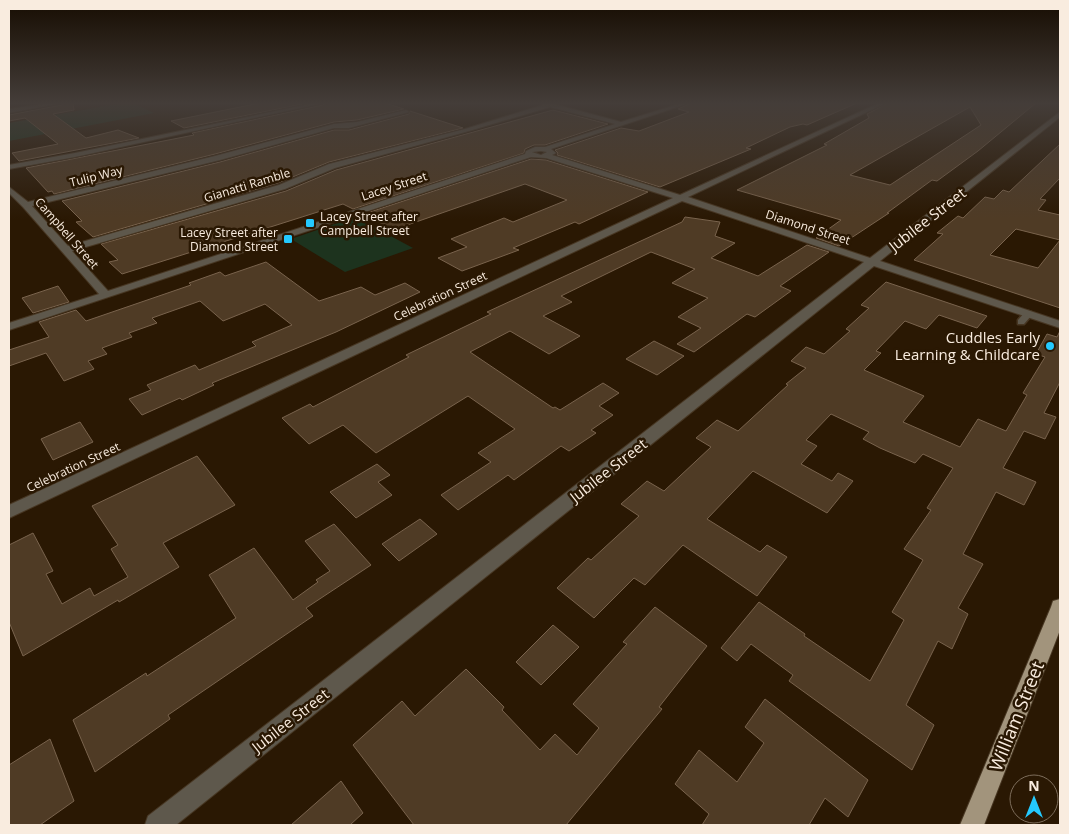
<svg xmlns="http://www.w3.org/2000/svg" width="1069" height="834" viewBox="0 0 1069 834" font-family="'Open Sans',sans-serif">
<rect width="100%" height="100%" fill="#2a1803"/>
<g fill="#1d331e">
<path d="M122,103h11l21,10 -145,28v-18z"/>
<path d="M355,217l58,31 -68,24 -54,-33z"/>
</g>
<g fill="#4f3b25" stroke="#79634d" fill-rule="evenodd">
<path d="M64,103h9l1,7 -21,4 33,24 32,-8 21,8 -120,23 -7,-8 46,-9 -33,-26 -16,3v-6l53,-10z"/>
<path d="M260,103h47l-123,25 -13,-7z"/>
<path d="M325,103h60l19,6 -47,11 -23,2 -119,32 -161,40 -2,-3 -4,1 -22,-24 168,-33 -2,-2 131,-28z"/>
<path d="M691,103h166l-50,22 -4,-1 -13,3 -44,21 5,1 -91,38 -103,-32 1,-2 -3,-3 66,-22 18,3 50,-19 -11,-3z"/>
<path d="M888,103h148l-58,48 -41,30 -5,-1 -45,33h2l-50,33 -23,-8 25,-18 -104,-30 90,-45 -3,-1 45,-26 -2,-4zM970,107l11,18 -91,60 -40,-10z"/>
<path d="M553,110l55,14 -63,21h-11l-9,4 -1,4 -171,56 -10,-5 -221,70 -13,-12 9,-2 -17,-16 185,-53 50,-21z"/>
<path d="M410,111l53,17 -134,34 -51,21 -185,54 -17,-15 6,-1 -20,-20 158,-39 114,-32h15l60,-16z"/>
<path d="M1060,144v34l-20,21 6,1 -8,10 22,5v93l-146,-48 29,-26 -6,-1 21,-17 5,2 22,-21 9,2 9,-9 6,2zM1016,229l44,11 -22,28 -48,-13z"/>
<path d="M531,159l15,1 102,32 -69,32 -4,-2 -62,26 6,2 -57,21 -24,-13 29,-11 -16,-8 53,-21 9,4 54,-22 -42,-16 -132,46 -29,-16z"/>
<path d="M685,217l35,5 -5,14 20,7 -24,15 47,18 49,-31 22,7 -49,34 11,5 -36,26 -8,-3 -53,38 -17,-8 24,-16 -23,-11 30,-19 -36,-15 23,-14 -44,-17 -90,44 11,6 -29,14 37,20 -31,18 -39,-23 -40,21 83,56 2,-1 5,3 43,-27 16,10 -20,13 14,9 -22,15 5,3 -27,18 -8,-5 -47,34 -6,-5 -50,35 -17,-15 50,-33 -13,-9 37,-24 -47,-33 -92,57 -33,-28 -34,19 -27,-26 28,-14 3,3 96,-50 -3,-2 85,-41 -4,-2 195,-90z"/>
<path d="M266,262l53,39 42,-14 14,8 30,-12 15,9 -84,40 -124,51 2,2 -32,15 -2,-2 -38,17 -13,-16 22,-9 -4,-5 48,-20 4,5 57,-24 -4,-4 40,-17 -27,-21 -42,17 -23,-20 -48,17 5,5 -28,10 3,4 -30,11 5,6 -19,7 6,8 -30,12 -18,-28 -37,13v-16l40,-13 -10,-15 37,-12 10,11 105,-36 -2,-2 31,-11 5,4z"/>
<path d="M886,282l101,34 -10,12 -38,-13 -13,14 -21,-8 -29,30 5,2 -17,17 60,26 -21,26 57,25 18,-28 28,12 21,-36 -4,-2 22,-36 -9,-3 11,-20 10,3 3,-6v51l-16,31 12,4 -11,22 -21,-8 -21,37 33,14 -12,23 -28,-13 -33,62 20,10 -25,44 10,6 -16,35 -14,-8 -32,64 28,20 -22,45 -123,-89 4,-6 -42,-31 -14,17 -16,-13 38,-46 46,32 -1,2 66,45 34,-61 -12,-8 31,-52 -19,-11 27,-39 -4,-2 26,-40 -30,-14 -8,9 -35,-15 -17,-9 6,-7 -38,-18 -25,26 11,6 -16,18 31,17 6,-8 15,8 -26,32 -74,-42 -46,48 53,33 7,-7 20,12 -30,39 -74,-51 -38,40 -11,-7 -40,40 -37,-30 31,-30 3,2 48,-44 -18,-12 26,-23 17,10 47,-44 -15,-9 21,-18 21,11 50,-46 -2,-1 20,-16 -15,-7 15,-14 18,7 26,-23 -4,-2 23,-21 -8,-3z"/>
<path d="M58,286l11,16 -36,11 -11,-15z"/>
<path d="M654,341l30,15 -27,19 -31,-16z"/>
<path d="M80,422l13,20 -40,18 -12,-21z"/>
<path d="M197,456l38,49 -72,38 16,24 -60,35 -1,-2 -95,56 -14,-34v-77l24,-12 20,38 -7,3 16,30 28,-16 4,8 34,-19 -17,-28 7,-4 -26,-39z"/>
<path d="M377,464l13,11 -12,7 14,13 -36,23 -26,-26z"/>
<path d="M420,519l17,15 -38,27 -17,-17z"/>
<path d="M334,524l37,41 -65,43 7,8 -145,99 2,4 -75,53 -22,-52 73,-47 1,3 89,-58 -27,-43 45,-27 39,52 25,-18 -2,-2 14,-9 -25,-30z"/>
<path d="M655,607l52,39 -48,61 3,2 -96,116h-152l-61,-80 49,-44 13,15 51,-47 38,38 -2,3 38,40 15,-16 22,21 22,-27 -26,-24 54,-60 -4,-2z"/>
<path d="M553,625l26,22 -38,38 -25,-23z"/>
<path d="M765,699l103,81 -20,37 -23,-19 -16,27h-107l7,-11 -34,-30 24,-34 38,32 27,-39 -19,-16z"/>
<path d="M50,739l24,62 -34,24h-31v-60z"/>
<path d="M341,781l22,32 -13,12h-59z"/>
</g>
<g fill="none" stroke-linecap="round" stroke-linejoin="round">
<defs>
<path id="service" d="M1028,311l3,1v4l-7,8h-6v-4l7,-8z"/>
<g id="minor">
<path d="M51,103h11l-53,10v-4z"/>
<path d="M314,103h9l-248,54 -66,12v-4l66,-12z"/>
<path d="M539,103h11l71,19 61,-19h7l-138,46 5,4 -4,2 128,40 199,-92h7l-198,94 182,61 190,-146v5l-180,144 180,60v7l-186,-62 -698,559h-31l3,-9 716,-554 -182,-61 -673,317v-13l664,-307 -127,-40 -15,-1 -522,173v-7l90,-29 -76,-87 -14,-14v-6l19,15 187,-46 119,-32 23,-2 49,-12 3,2 -60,16h-15l-114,32 -188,46 36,40 211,-61 50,-21 136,-35 78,-24zM550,107l65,17 -70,23h-10l-9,4 -1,3 -417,137 -36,-40 213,-62 50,-21 134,-37zM541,151l6,1 -6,3 -9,-3z"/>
</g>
<path id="primary" d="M1060,599v31l-76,195h-24l91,-218 2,-6z"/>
</defs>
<use href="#service" stroke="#473622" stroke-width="3"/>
<use href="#minor" stroke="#473622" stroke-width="2"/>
<use href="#primary" stroke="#473622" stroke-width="2"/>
<use href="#service" fill="#5e584c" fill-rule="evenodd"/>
<use href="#minor" fill="#5e584c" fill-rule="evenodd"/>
<use href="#primary" fill="#a2947c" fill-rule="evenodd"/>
</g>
<linearGradient id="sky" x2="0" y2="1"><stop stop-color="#170d02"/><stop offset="0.47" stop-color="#443d39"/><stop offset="1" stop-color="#443d39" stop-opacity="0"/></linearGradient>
<rect width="1069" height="219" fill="url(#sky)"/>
<g fill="#24c9fe" stroke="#2a1803" stroke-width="2">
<rect x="305" y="218" width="10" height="10" rx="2.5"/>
<rect x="283" y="234" width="10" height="10" rx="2.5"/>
<circle cx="1050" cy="346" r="5"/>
</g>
<g text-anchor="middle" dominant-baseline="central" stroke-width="5" stroke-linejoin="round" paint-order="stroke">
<g font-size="12" fill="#f9ecdf" stroke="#2a1803">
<text transform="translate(96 176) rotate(-14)">Tulip Way</text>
<text transform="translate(247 185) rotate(-17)">Gianatti Ramble</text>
<text transform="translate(394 186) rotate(-18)">Lacey Street</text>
<text transform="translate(808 227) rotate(18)">Diamond Street</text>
<text transform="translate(67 233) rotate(49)">Campbell Street</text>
<text transform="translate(440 296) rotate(-25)">Celebration Street</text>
<text transform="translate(73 467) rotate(-25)">Celebration Street</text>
</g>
<g font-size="12" fill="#f9ecdf" stroke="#2a1803" text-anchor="start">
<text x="320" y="216">Lacey Street after<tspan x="320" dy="14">Campbell Street</tspan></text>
<text x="278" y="232" text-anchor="end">Lacey Street after<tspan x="278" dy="14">Diamond Street</tspan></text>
</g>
<g font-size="15" fill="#f9ecdf" stroke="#2a1803">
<text transform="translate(927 219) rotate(-38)">Jubilee Street</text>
<text transform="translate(608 470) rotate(-38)">Jubilee Street</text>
<text transform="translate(290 720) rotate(-38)">Jubilee Street</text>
</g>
<g font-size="15" fill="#f9ecdf" stroke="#2a1803" text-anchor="end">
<text x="1040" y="337">Cuddles Early<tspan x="1040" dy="17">Learning &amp; Childcare</tspan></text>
</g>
<g font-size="18" fill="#f9ecdf" stroke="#2a1803">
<text transform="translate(1016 716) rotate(-68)">William Street</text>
</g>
</g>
<rect width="1069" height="834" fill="none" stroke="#f9ecdf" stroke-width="20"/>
<g transform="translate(1034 799)"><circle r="24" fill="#2a1803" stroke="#7d6d5b"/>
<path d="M0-4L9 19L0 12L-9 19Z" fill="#24c9fe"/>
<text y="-8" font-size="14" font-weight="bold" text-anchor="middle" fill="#f9ecdf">N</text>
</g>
</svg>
